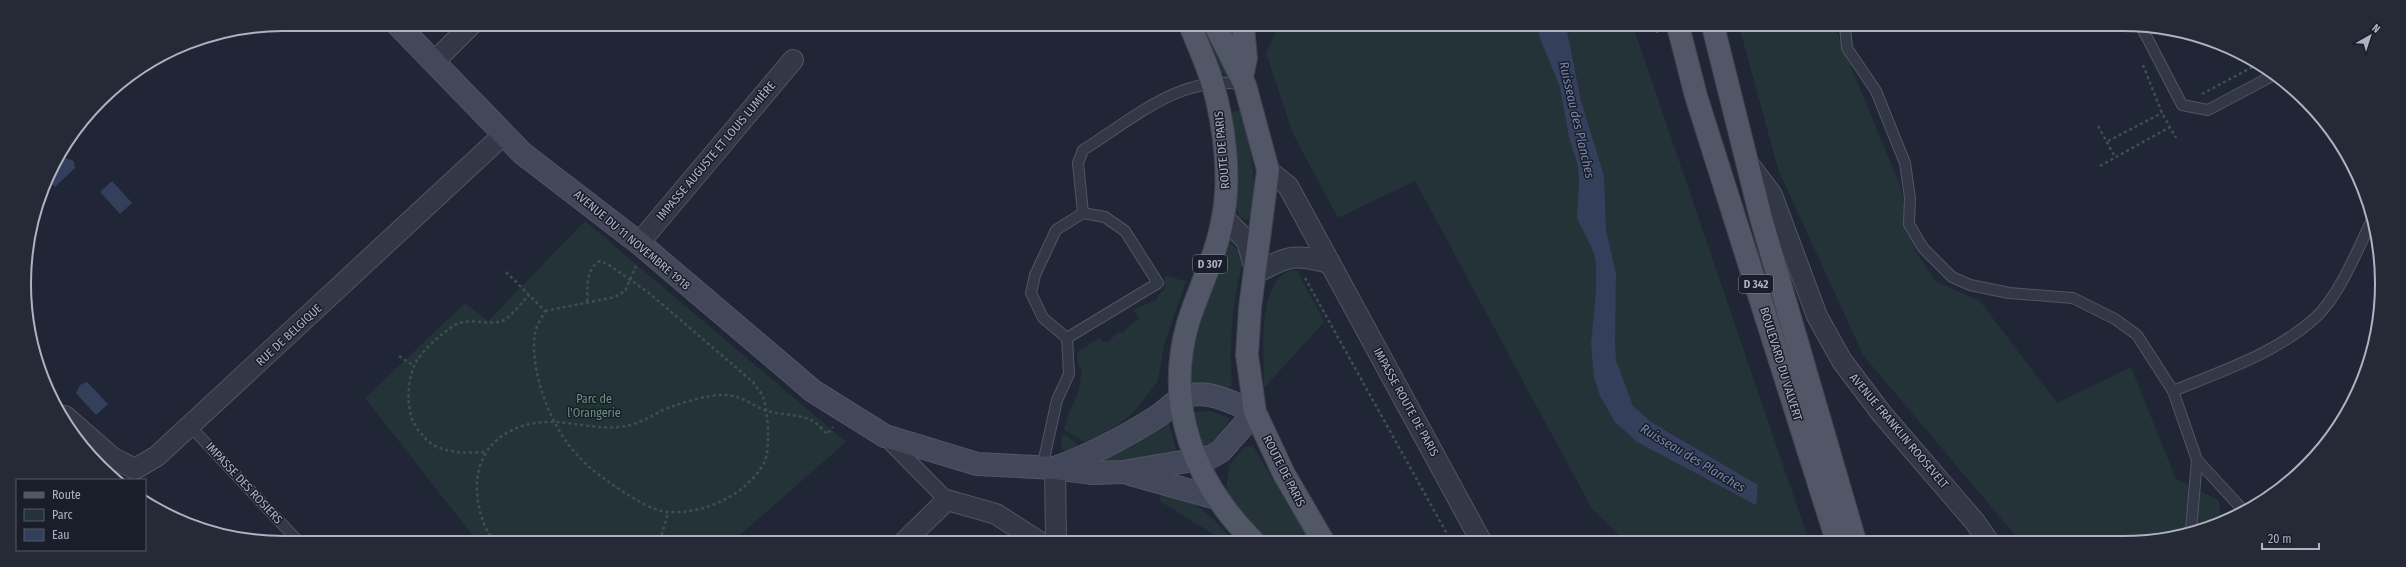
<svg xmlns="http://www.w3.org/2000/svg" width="2406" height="567" viewBox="0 0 2406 567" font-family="'Fira Sans Condensed',sans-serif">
<rect width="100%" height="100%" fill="#202635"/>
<g fill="#233337">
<path d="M1279,25l354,1 176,515h-184l-33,-32 -177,-328 -77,37 -45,-84 -27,-81z"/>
<path d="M1739,26h95l66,159 15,65 20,31 45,20 77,102 74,-36 45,112 43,21 2,21 -65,20h-136l-157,-186 -85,-186z"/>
<path d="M1218,48l10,27 -8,-2 -9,-24z"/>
<path d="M1234,111h7c6,22 23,92 6,109l-8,-3 -3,-14 -5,-87z"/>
<path d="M585,221l261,221 -113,99h-256l-112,-143 100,-95 23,18z"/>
<path d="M1230,243l12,10h4c-14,42 -17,88 -14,132l-4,3 -11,-4h-26c-6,-36 26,-106 39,-141z"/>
<path d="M1295,270l3,2 26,50 -60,66c0,-28 -9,-114 31,-118z"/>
<path d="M1165,276l21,5 -22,64 -6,36 -26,33 -31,22 -16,6 -21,-12 3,-12 12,-28 3,-22 -4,-1 -1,-15 22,-14 8,5 11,-11 6,1 1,-3 14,-12 -6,-8 25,-11 -1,-3 7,-6z"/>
<path d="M1209,411l21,7 -9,16 -15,13 -3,-2 -9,-33z"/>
<path d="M1168,420l9,32 -1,2 -41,4 -34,6 -3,-7z"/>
<path d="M1066,435l14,11 -14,8 -4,-6 -1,-12z"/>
<path d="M1253,446l57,95h-43l-18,-18 -23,-31 3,-27 16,-18z"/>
<path d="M1161,494c38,6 47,20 73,47h-10l-64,-40z"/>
</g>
<g fill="#343f5c">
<path d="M1539,26h27l15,75 23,75 2,54 10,44 -1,70 1,16 17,46 18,16 107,63 -2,20 -119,-63 -22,-20 -15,-26 -6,-19 -3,-33 5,-53v-27l-2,-11 -17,-35 2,-34 -1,-18 -9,-29 -9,-50 -21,-51z"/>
<path d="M65,158l9,3 1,7 -20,19 -7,-7 2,-7z"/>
<path d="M112,181l20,22 -12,11 -20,-22z"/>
<path d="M87,382l21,22 -12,11 -20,-22 4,-8z"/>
</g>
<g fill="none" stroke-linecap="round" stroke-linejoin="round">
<defs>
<g id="service">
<path d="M1845,26l2,22 29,43 29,72 5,35 -1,26 14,24 29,29 18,8 39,8 64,5 42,21 22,16 36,56 24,69 -6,70"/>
<path d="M2141,26l41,79 26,5 64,-34"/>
<path d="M1083,213l-5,-50 5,-13c47,-29 102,-79 161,-65"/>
<path d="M2173,391c49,-20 102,-37 142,-73 25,-23 43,-70 58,-100"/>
<path d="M190,426l108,115"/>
<path d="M2197,460l47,51"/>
<path d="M1042,468l15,-68 12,-26 -2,-36 -24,-20 -12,-25 4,-18 21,-45 27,-17 22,4 20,14 33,52 -91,55"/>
</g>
<path id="pedestrian" d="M886,438l61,62"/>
<g id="minor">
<path d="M434,62l38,-38"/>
<path d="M1748,163l24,32 45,121 25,45 40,53 93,108 13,19"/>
<path d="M1268,170l20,16 193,355"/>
<path d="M1223,217l24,24 9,32c34,-18 37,-19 74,-10"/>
<path d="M639,243l154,-183"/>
<path d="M65,416l48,42 22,11 22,-13 346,-321"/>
<path d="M1055,468l1,73"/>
<path d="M905,541l42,-41 49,14 42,27"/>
</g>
<g id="secondary">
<path d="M397,24l125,129 117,90 174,148 72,45 92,28 78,4 38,5 30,-1 88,-15 10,-6 34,-39c-20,-8 -42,-21 -64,-17 -14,2 -21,13 -33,21 -33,21 -67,39 -103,52"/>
<path d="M1130,474l86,24"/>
</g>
<g id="primary">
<path d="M1190,25c8,20 17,39 23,60 11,39 18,91 10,132 -6,37 -24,71 -35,106 -24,83 6,158 65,218"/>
<path d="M1215,25l30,60 23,85 -18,138 -3,47 8,57 29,62 39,67"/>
<path d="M1678,26l18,70 141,445"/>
<path d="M1713,26l48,192 94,323"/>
<path d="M1242,77l4,-19 -3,-33"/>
</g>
</defs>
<use href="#service" stroke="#515564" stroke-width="12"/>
<use href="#pedestrian" stroke="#515564" stroke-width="17"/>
<use href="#minor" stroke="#515564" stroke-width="22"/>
<use href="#secondary" stroke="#515564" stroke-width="24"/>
<use href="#primary" stroke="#3d4150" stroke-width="24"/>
<g stroke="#404e54" stroke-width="2.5" stroke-dasharray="3 3" stroke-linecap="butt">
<path d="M1655,26l2,7"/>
<path d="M2143,65l19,48 14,25"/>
<path d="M2202,94l56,-30"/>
<path d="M2098,126l17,31"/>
<path d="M2108,141l54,-28"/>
<path d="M2100,166l70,-39"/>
<path d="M506,272l39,39c-3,7 -9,15 -10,22 -6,40 17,97 45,125 13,14 29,24 45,35 12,7 30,19 44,19 36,2 77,-17 95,-49 7,-13 4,-51 -1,-66 -2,-5 -7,-10 -10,-15l-104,-89 -40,-28 -9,-4c-15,8 -12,27 -13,42"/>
<path d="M1305,278l146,263"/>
<path d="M545,311l70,-14 10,-6 11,-25"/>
<path d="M399,356l15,10"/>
<path d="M484,452c-19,1 -46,2 -60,-15 -3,-4 -7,-8 -9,-12 -9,-15 -8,-43 -1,-59 7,-15 28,-33 41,-41 15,-9 36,3 51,-6 8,-6 16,-17 23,-24"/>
<path d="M494,541c-13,-16 -18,-40 -17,-60 3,-41 40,-61 78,-59 21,1 42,7 63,5 17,-1 30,-9 45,-17 14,-6 46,-16 62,-15 16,0 28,11 42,16 14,4 31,3 44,9 6,3 12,10 16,14l6,-7"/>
<path d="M660,541l8,-28"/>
</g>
<use href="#service" stroke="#333846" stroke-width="10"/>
<use href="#pedestrian" stroke="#333846" stroke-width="15"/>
<use href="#minor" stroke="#333846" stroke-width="20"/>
<use href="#secondary" stroke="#424759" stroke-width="22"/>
<use href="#primary" stroke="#515766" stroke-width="22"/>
</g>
<g text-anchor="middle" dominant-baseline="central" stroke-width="3" stroke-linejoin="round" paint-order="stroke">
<g fill="#191e2a" stroke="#818695" stroke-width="1">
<rect x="1193" y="255" width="34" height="18" rx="3"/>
<rect x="1739" y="275" width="34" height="18" rx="3"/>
</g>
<g font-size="11" font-weight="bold" fill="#aeb2c3">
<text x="1210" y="264">D 307</text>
<text x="1756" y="284">D 342</text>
</g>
<g font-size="12" fill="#aeb2c3" stroke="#191e2a">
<text transform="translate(1222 150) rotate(-95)">ROUTE DE PARIS</text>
<text transform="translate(716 151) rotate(-50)">IMPASSE AUGUSTE ET LOUIS LUMIÈRE</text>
<text transform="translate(632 240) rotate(40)">AVENUE DU 11 NOVEMBRE 1918</text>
<text transform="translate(289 335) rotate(-43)">RUE DE BELGIQUE</text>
<text transform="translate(1781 364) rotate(73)">BOULEVARD DU VALVERT</text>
<text transform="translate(1406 402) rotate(61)">IMPASSE ROUTE DE PARIS</text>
<text transform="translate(1899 431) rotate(50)">AVENUE FRANKLIN ROOSEVELT</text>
<text transform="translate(1284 471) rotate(63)">ROUTE DE PARIS</text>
<text transform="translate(244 483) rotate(47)">IMPASSE DES ROSIERS</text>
</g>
<g font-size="12" fill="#669277" stroke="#191e2a">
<text x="594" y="399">Parc de<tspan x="594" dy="14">l'Orangerie</tspan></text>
</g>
<g font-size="13" font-style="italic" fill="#7685aa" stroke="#191e2a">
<text transform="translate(1577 120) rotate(77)">Ruisseau des Planches</text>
<text transform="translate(1693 458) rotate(31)">Ruisseau des Planches</text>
</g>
</g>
<path d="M0 0H2406V567H0ZM283 31H2123A252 252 0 0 1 2375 283V284A252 252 0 0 1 2123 536H283A252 252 0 0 1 31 284V283A252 252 0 0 1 283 31Z" fill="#252a36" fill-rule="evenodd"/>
<path fill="none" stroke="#aeb2c3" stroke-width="2" d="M283 31H2123A252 252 0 0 1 2375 283V284A252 252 0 0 1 2123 536H283A252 252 0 0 1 31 284V283A252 252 0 0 1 283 31Z"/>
<rect x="16" y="479" width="130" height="72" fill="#191e2a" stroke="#555967"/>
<rect x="24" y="492" width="20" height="6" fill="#515766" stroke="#555967"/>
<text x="52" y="499" font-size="12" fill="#aeb2c3">Route</text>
<rect x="24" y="509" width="20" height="12" fill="#233337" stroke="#555967"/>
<text x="52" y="519" font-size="12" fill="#aeb2c3">Parc</text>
<rect x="24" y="529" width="20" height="12" fill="#343f5c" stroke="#555967"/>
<text x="52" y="539" font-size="12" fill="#aeb2c3">Eau</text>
<g transform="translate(2370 36) rotate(39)" stroke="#191e2a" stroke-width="3" paint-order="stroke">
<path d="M0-3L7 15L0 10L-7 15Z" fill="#aeb2c3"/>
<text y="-6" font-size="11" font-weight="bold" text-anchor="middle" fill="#aeb2c3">N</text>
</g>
<path d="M2262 543v6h57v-6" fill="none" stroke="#aeb2c3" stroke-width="2"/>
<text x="2268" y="543" font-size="12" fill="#aeb2c3" stroke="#191e2a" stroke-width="3" paint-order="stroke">20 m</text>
</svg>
